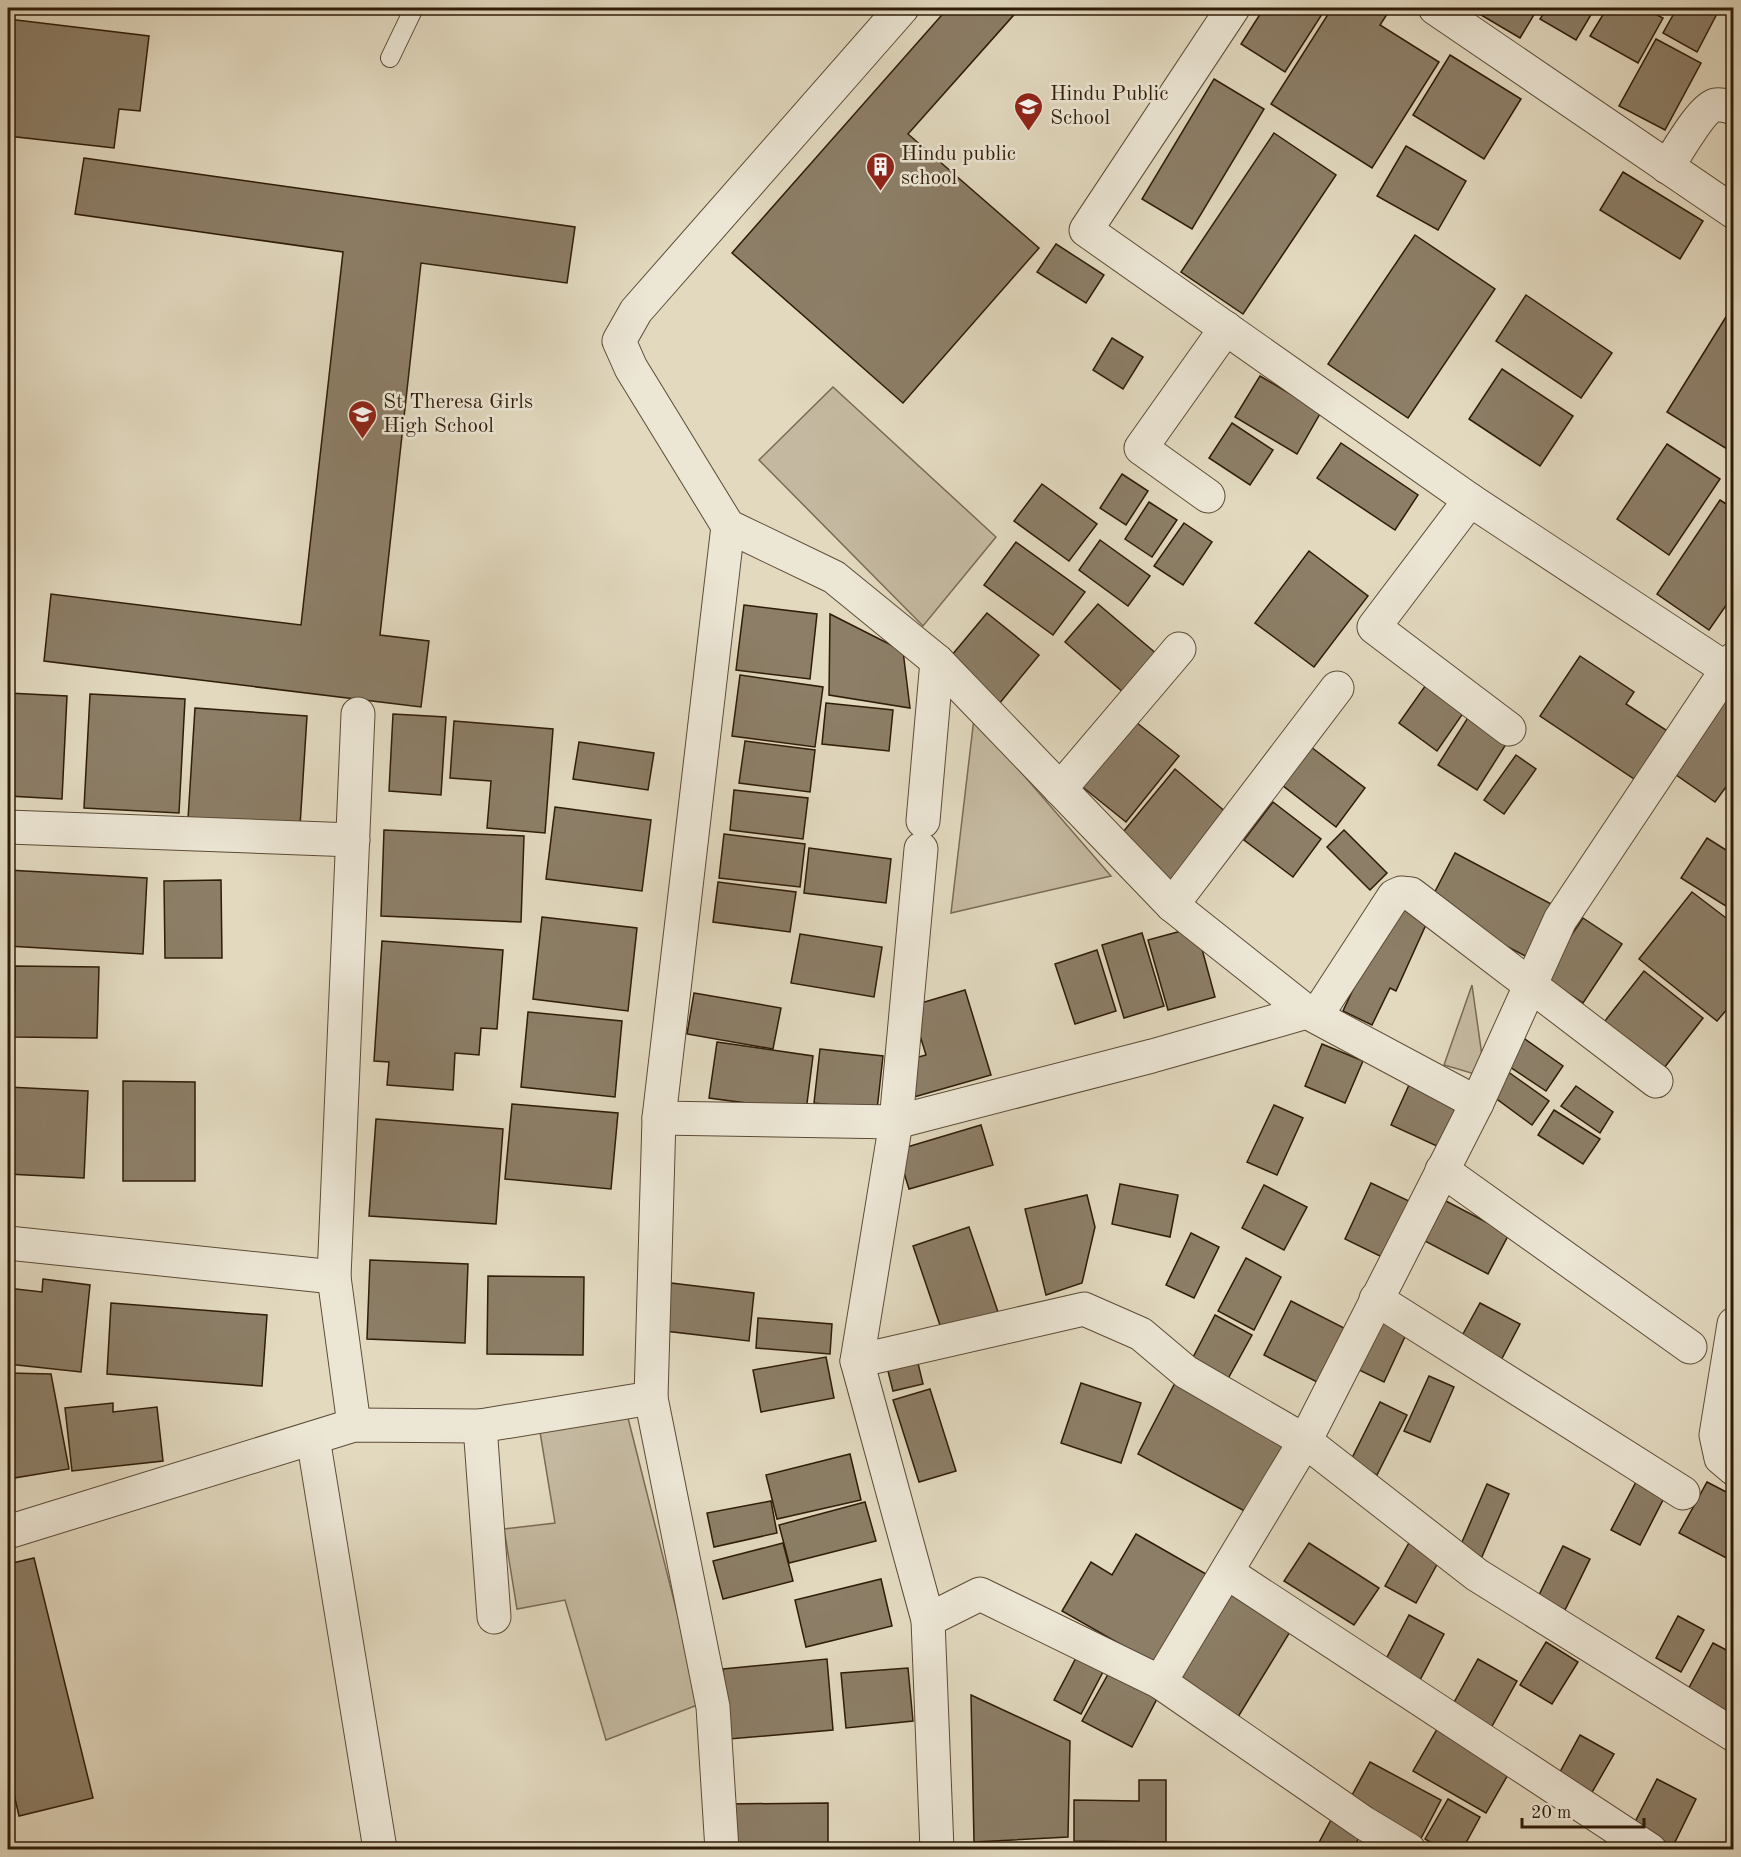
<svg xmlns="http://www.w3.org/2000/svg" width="1741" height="1857" viewBox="0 0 1741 1857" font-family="'Old Standard TT',serif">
<rect width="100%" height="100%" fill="#e2d9bf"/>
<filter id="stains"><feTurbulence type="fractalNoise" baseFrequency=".00333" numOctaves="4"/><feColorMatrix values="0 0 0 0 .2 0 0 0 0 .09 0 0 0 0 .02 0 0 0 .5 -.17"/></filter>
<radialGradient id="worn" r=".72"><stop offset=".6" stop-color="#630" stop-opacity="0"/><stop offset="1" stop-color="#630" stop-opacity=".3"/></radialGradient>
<g fill="#c4b9a0" stroke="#7a6a54" stroke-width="1.5">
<path d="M833,387l163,150 -73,89 -164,-166z"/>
<path d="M974,718l137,158 -160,37z"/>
<path d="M1472,985l13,92 -41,-12z"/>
<path d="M627,1414l73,290 -94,36 -41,-140 -48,9 -13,-80 51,-6 -15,-91z"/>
</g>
<g fill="#8c7e67" stroke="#2f1c08" stroke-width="1.5">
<path d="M948,8h72l-112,126 131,114 -136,155 -171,-150z"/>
<path d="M1264,8h62l-41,64 -44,-28z"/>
<path d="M1332,8h59l-11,17 59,37 -67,106 -101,-64z"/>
<path d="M1479,8h59l-18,30 -44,-26z"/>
<path d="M1547,8h48l-19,32 -36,-21z"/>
<path d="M1607,8h37l19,10 -25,45 -48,-27z"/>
<path d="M1677,8h43l-23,44 -34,-19z"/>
<path d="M8,19l141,17 -9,75 -21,-2 -5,39 -106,-12z"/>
<path d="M1656,39l45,24 -36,67 -46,-24z"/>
<path d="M1450,55l71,44 -37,60 -71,-44z"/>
<path d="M1214,79l50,30 -72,120 -50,-30z"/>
<path d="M1274,133l62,42 -93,139 -62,-42z"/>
<path d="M1406,146l60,35 -28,49 -61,-34z"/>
<path d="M84,158l491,69 -8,56 -146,-20 -41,372 49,6 -8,66 -377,-46 7,-67 250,31 42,-373 -268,-38z"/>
<path d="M1623,172l80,49 -23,38 -80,-49z"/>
<path d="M1415,235l80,54 -87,129 -80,-54z"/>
<path d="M1056,244l48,31 -18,28 -49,-31z"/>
<path d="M1526,295l86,58 -31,45 -85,-57z"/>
<path d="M1734,304v135l-7,10 -60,-37z"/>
<path d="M1112,338l31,19 -20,32 -30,-19z"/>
<path d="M1502,369l71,47 -33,50 -71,-47z"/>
<path d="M1260,376l61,36 -24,42 -62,-37z"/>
<path d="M1232,423l41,27 -23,35 -41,-27z"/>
<path d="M1341,443l77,52 -23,35 -78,-52z"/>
<path d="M1667,444l53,35 -51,76 -52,-36z"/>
<path d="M1122,474l26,17 -22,34 -26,-17z"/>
<path d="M1042,484l55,40 -28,37 -55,-40z"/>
<path d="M1720,500l14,9v85l-25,36 -52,-36z"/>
<path d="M1149,502l28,18 -25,37 -27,-18z"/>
<path d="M1184,523l28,19 -29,43 -29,-19z"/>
<path d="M1100,540l50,36 -22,30 -49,-36z"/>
<path d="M1016,542l69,50 -32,43 -69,-50z"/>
<path d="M1309,551l59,45 -54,71 -59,-44z"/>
<path d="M1098,604l60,51 -34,38 -59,-51z"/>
<path d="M744,605l73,9 -7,65 -74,-9z"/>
<path d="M987,613l52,42 -40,49 -52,-43z"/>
<path d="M830,614l73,37 7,57 -81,-13z"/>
<path d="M1580,656l54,36 -8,12 46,30 -32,49 -100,-67z"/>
<path d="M740,675l83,12 -8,60 -83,-11z"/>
<path d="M1428,682l38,27 -29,42 -38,-28z"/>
<path d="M1727,692l7,4v80l-19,26 -43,-30z"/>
<path d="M8,693l59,3 -5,103 -54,-3z"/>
<path d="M90,694l95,5 -6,114 -95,-5z"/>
<path d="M826,703l67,7 -4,41 -67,-7z"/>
<path d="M195,708l112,8 -7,110 -112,-7z"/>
<path d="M393,714l53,3 -5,78 -52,-4z"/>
<path d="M1469,716l39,25 -31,49 -39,-25z"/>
<path d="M1132,719l47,37 -53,66 -46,-37z"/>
<path d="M454,721l99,8 -8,104 -58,-5 4,-47 -41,-3z"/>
<path d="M745,741l70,9 -5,42 -71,-9z"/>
<path d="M579,742l75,11 -6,37 -75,-11z"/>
<path d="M1311,747l54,41 -29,39 -54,-42z"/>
<path d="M1516,755l20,14 -32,45 -20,-14z"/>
<path d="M1175,769l52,44 -61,73 -52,-43z"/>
<path d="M734,790l74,8 -5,41 -73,-9z"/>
<path d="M1273,802l48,37 -28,38 -49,-37z"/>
<path d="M555,807l96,13 -9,71 -96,-12z"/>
<path d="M384,830l140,6 -3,86 -140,-6z"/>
<path d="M1344,830l43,43 -17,17 -43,-43z"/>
<path d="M724,834l81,10 -5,43 -81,-9z"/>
<path d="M1707,838l27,17v46l-5,7 -48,-30z"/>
<path d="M809,848l82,11 -5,44 -82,-10z"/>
<path d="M1455,853l102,54 -26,52 -103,-54z"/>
<path d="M8,870l139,8 -4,76 -135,-8z"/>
<path d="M221,880l1,78h-57l-1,-77z"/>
<path d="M718,882l78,10 -6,40 -77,-10z"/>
<path d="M1692,892l42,32v77l-17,20 -78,-62z"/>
<path d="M1394,902l35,16 -33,73 -6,-3 -18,37 -29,-14z"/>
<path d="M542,917l95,11 -9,83 -95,-12z"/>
<path d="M1583,918l39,26 -39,59 -40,-26z"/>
<path d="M1196,927l19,70 -47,13 -20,-70z"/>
<path d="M1142,933l22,73 -40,12 -22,-73z"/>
<path d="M800,934l82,13 -8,50 -83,-14z"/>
<path d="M382,941l121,9 -6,79 -16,-1 -2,27 -24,-2 -2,37 -66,-5 2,-23 -15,-1z"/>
<path d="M1097,950l19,61 -41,13 -20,-60z"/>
<path d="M15,966l84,1 -2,71 -83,-1z"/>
<path d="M1644,971l59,47 -42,54 -60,-46z"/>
<path d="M965,990l26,85 -77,22 -10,-36 22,-6 -15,-49z"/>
<path d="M694,993l87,15 -8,41 -86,-15z"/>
<path d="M528,1012l94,9 -7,76 -94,-10z"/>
<path d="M1522,1037l41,29 -17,25 -42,-28z"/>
<path d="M717,1042l96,14 -7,55 -97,-13z"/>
<path d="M1322,1044l41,17 -18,42 -40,-17z"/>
<path d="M820,1049l63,7 -6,54 -63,-7z"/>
<path d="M1507,1071l42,30 -17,24 -42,-31z"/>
<path d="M123,1081l72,1v99h-72z"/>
<path d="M1409,1085l48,22 -18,40 -48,-22z"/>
<path d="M1576,1086l37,26 -13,21 -39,-27z"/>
<path d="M8,1087l80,4 -4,87 -76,-4z"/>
<path d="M512,1104l106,9 -7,76 -106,-10z"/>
<path d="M1274,1105l29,13 -26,57 -30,-13z"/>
<path d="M1554,1110l46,29 -17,25 -45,-29z"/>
<path d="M376,1119l127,10 -7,95 -127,-8z"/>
<path d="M981,1125l12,40 -84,24 -12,-39z"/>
<path d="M1371,1183l40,19 -27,56 -39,-19z"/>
<path d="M1120,1184l58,11 -8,42 -58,-13z"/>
<path d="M1264,1185l43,22 -23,43 -42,-22z"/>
<path d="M1087,1195l8,32 -13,56 -36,12 -21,-86z"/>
<path d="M1444,1200l65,34 -21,40 -65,-34z"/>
<path d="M969,1227l29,85 -56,19 -29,-85z"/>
<path d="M1191,1233l28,14 -25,51 -28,-13z"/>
<path d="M1246,1258l35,19 -27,53 -36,-19z"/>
<path d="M370,1260l98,4 -3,79 -98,-4z"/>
<path d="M488,1276l96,1 -1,78 -96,-1z"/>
<path d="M43,1279l47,6 -9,87 -73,-8v-76l34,4z"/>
<path d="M671,1283l83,10 -5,48 -84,-10z"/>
<path d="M1291,1301l55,28 -27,54 -55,-28z"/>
<path d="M111,1303l156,12 -5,71 -155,-12z"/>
<path d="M1480,1303l40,21 -22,42 -41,-21z"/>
<path d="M1380,1314l29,14 -25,54 -29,-14z"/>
<path d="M1215,1315l37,20 -28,51 -36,-19z"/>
<path d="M758,1318l74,6 -2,30 -74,-6z"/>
<path d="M826,1357l8,41 -73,14 -8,-42z"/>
<path d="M917,1359l6,25 -30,7 -6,-24z"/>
<path d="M8,1373l43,1 18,95 -61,10z"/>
<path d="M1429,1376l25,11 -24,55 -26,-11z"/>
<path d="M1176,1381l115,61 -39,73 -114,-61z"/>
<path d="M1081,1383l60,20 -20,60 -60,-20z"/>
<path d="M930,1389l26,82 -37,11 -26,-82z"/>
<path d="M1380,1402l27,13 -30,60 -27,-13z"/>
<path d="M113,1403v9l44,-5 6,54 -91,10 -7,-63z"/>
<path d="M850,1454l11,46 -84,19 -11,-44z"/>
<path d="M1637,1480l28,16 -25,49 -29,-15z"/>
<path d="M1707,1482l27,14v66l-55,-29z"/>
<path d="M1487,1484l22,10 -28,65 -22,-10z"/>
<path d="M771,1501l6,32 -63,14 -7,-34z"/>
<path d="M865,1502l11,39 -87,22 -10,-38z"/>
<path d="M1136,1534l77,44 -51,90 -100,-57 29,-49 21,13z"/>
<path d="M1410,1541l30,18 -24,44 -31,-17z"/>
<path d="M783,1543l10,38 -70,18 -10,-38z"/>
<path d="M1309,1543l70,45 -25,37 -70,-44z"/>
<path d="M1563,1546l27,13 -25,51 -27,-13z"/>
<path d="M34,1558l59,240 -74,18 -11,-48v-204z"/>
<path d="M881,1579l11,47 -86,21 -11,-47z"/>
<path d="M1229,1582l67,40 -58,95 -67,-41z"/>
<path d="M1409,1615l35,19 -25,48 -35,-19z"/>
<path d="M1678,1616l26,14 -23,42 -25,-14z"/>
<path d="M1546,1642l32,20 -26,42 -32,-19z"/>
<path d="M1713,1643l21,11v46l-9,16 -40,-21z"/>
<path d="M1078,1654l27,14 -24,46 -27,-14z"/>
<path d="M827,1659l6,71 -104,9 -6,-70z"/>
<path d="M1478,1659l39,22 -26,47 -39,-22z"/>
<path d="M908,1668l5,53 -67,7 -5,-55z"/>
<path d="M1111,1669l48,26 -27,52 -50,-26z"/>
<path d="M971,1695l99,46 -2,96 -94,5z"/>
<path d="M1440,1724l73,42 -27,47 -73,-42z"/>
<path d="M1580,1735l34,19 -27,47 -33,-18z"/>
<path d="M1370,1762l71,38 -24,46 -72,-38z"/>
<path d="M1657,1779l39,20 -23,47 -40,-20z"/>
<path d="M1139,1780h27v62l-92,-1v-41l65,1z"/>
<path d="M1448,1799l32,18 -18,33h-18l-19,-11z"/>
<path d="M828,1803v47h-103v-46z"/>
<path d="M1333,1816l29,15 -9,19h-38z"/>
<path d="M1065,1844v6h-91v-2z"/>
</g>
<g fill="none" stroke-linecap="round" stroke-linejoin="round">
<defs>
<path id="service" d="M390,58l24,-50"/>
<g id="minor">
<path d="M902,8l-266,303 -17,30 12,27 97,158 106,51 103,84 235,244 135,107 170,91"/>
<path d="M1233,8l-147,222 384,270 264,174"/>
<path d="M1435,8l299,204"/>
<path d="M1667,167c9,-13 34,-58 48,-62 7,-1 12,1 19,3"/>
<path d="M1208,496l-67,-48 85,-120"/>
<path d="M1470,500l-96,127 135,102"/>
<path d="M1060,789l119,-140"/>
<path d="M923,821l14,-160"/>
<path d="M8,827l345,13"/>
<path d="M921,849l-25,273 -39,239 71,259 9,230"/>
<path d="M1172,905l165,-217"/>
<path d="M1316,1016l78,-120 7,-3 10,1 245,187"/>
<path d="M659,1118l237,4 256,-66 155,-44"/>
<path d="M1442,1170l248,177"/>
<path d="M8,1243l326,34"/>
<path d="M1376,1299l307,194"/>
<path d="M1734,1324l-18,111 5,23 13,11"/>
<path d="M857,1361l227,-52 57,25 45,38 119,69 172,134 257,160"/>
<path d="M354,1425l-20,-148 24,-563"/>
<path d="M480,1426l14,191"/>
<path d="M313,1438l67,411"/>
<path d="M8,1532l346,-107 126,1 171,-28"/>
<path d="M1228,1573l422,277"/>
<path d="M928,1620l52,-26 180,88 204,141 45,27"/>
<path d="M1160,1682l145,-241 172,-338 83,-183 174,-261"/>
<path d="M722,1850l-9,-143 -62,-309 8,-280 69,-592"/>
</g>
</defs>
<use href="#service" stroke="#5c4b36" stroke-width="20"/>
<use href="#minor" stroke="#5c4b36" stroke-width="35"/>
<use href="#service" stroke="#ece6d5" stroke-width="18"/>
<use href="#minor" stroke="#ece6d5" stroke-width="33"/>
</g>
<defs>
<symbol id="school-pin" viewBox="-11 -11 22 30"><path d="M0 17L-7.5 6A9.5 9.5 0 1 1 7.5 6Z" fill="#8f2418" stroke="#ece6d5"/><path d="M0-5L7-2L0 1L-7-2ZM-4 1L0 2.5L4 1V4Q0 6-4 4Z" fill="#fff"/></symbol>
<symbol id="building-pin" viewBox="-11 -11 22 30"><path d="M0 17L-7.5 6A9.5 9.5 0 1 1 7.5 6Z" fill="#8f2418" stroke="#ece6d5"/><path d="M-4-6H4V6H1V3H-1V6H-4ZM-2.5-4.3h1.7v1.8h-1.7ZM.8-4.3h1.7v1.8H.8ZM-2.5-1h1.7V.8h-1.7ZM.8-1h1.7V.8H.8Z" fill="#fff"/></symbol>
</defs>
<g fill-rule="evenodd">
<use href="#school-pin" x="1012" y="90" width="33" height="45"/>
<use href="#building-pin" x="864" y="150" width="33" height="45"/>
<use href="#school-pin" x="346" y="398" width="33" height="45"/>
</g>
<g text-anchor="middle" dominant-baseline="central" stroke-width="5" stroke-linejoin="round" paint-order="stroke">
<g font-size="21" fill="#2f1c08" stroke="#ece6d5" text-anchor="start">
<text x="1050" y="94">Hindu Public<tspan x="1050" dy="24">School</tspan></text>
<text x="901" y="154">Hindu public<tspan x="901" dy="24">school</tspan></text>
<text x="383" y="402">St Theresa Girls<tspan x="383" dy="24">High School</tspan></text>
</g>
</g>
<rect width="1741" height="1857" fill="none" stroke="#e2d9bf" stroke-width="30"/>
<rect x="9" y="9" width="1723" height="1839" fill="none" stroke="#2f1c08" stroke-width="3"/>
<rect x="15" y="15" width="1711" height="1827" fill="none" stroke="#2f1c08" stroke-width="1.5"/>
<path d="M1522 1818v9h122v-9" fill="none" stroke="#2f1c08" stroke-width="3"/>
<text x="1531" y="1818" font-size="18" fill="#2f1c08" stroke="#ece6d5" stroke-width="4.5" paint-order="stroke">20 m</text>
<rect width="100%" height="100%" filter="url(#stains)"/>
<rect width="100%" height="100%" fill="url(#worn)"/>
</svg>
